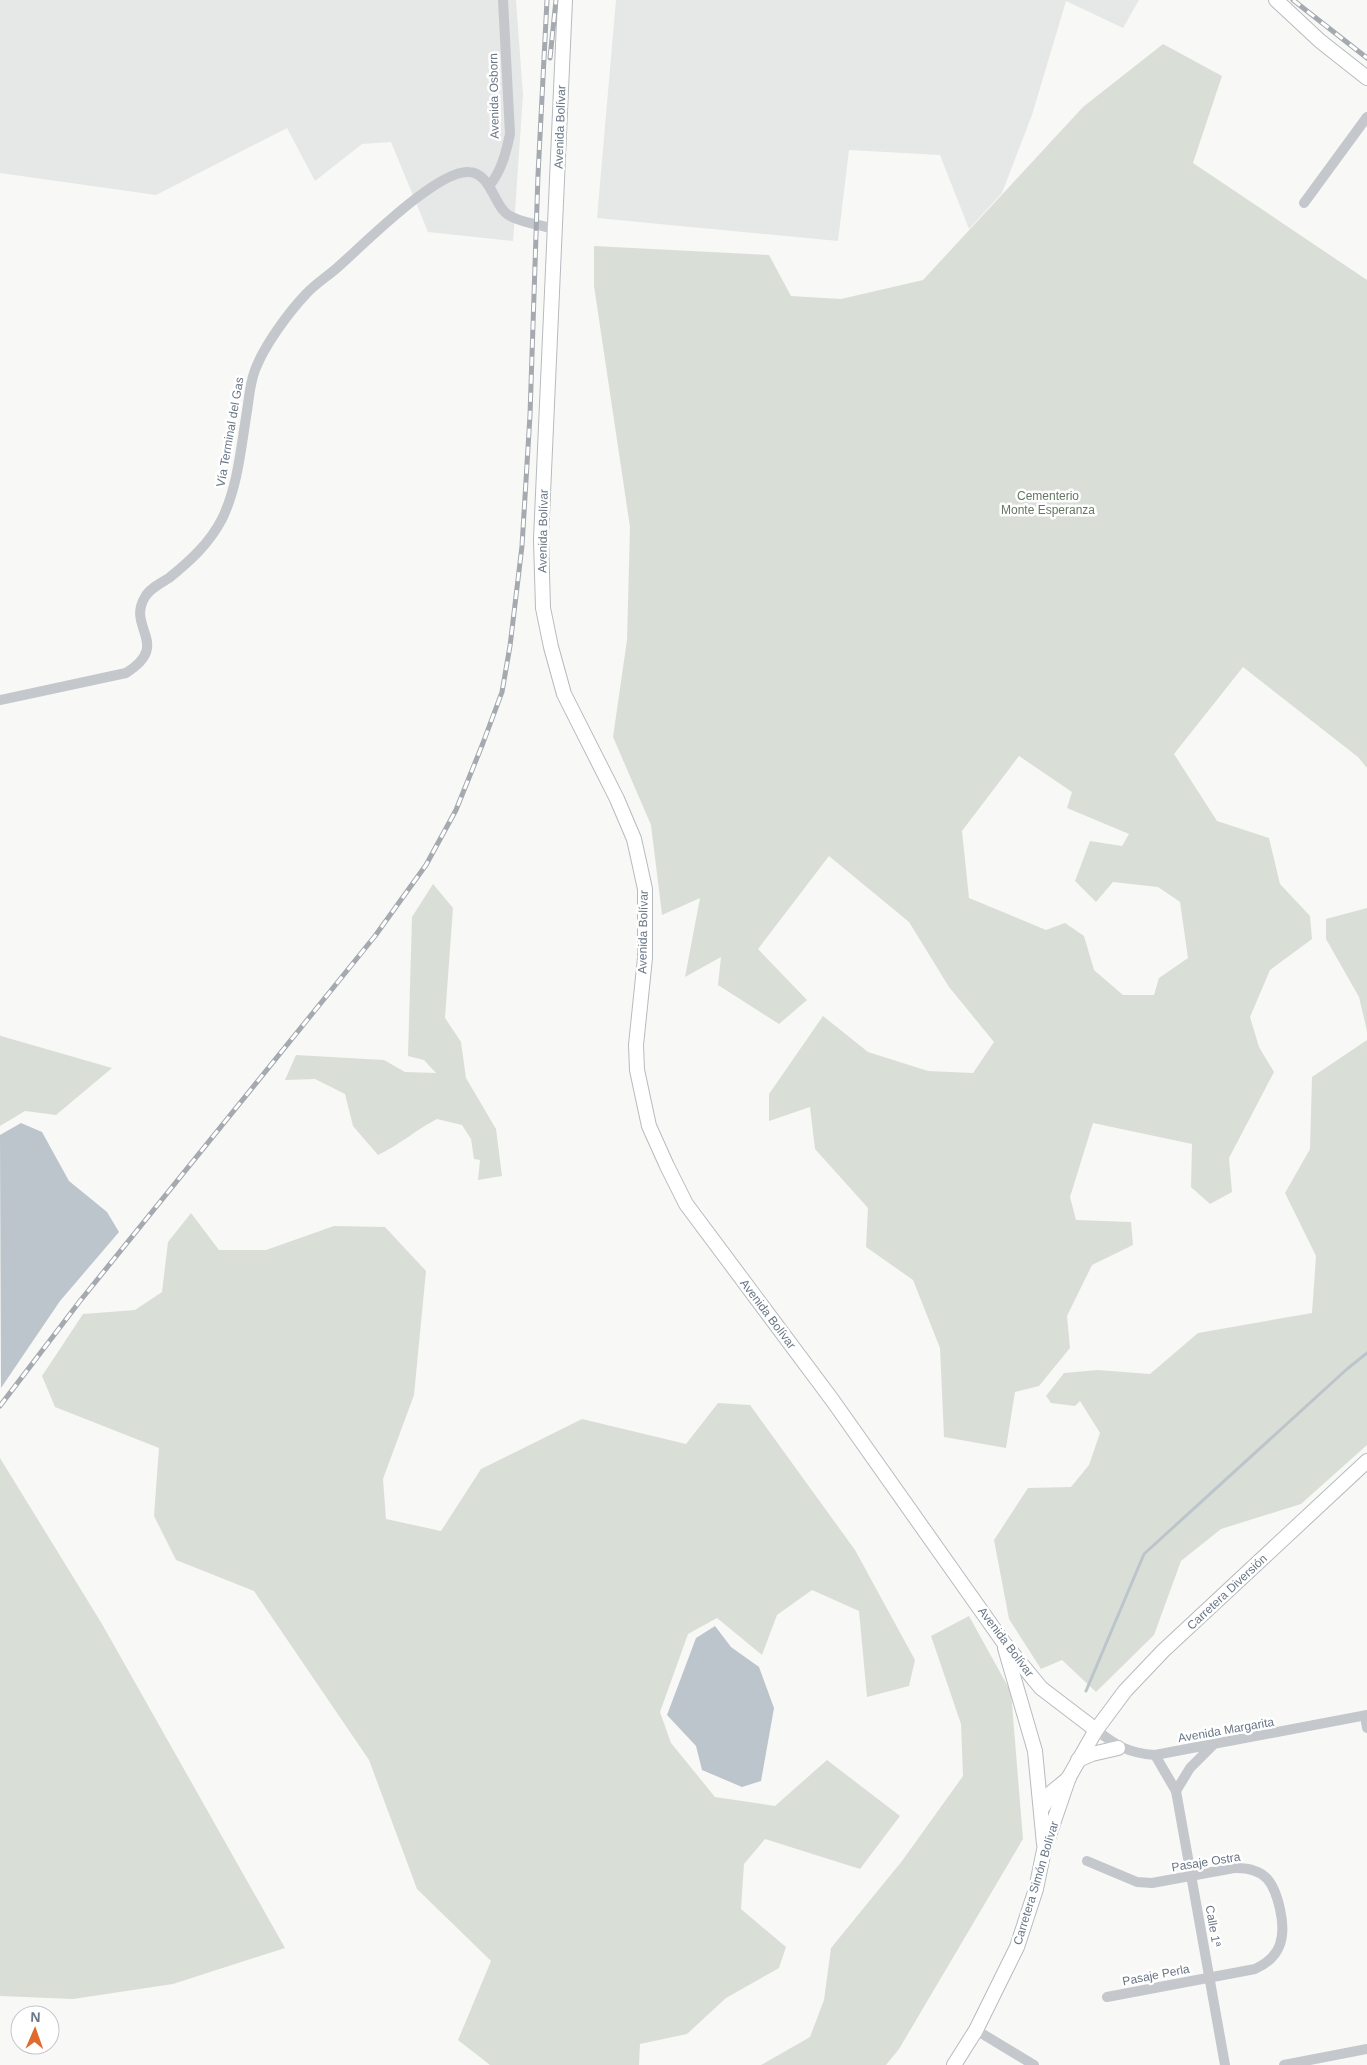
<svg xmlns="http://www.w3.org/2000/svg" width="1367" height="2065" viewBox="0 0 1367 2065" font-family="Arial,sans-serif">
<rect width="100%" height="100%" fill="#f8f8f6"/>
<g fill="#e6e7e7">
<path d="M0,0h516l7,95 -10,146 -85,-9 -37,-90 -29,2 -47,37 -28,-53 -131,67 -156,-22z"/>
<path d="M616,0h523l-16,28 -57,-27 -34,114 -30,78 -33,36 -29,-74 -91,-5 -11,91 -241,-23z"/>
</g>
<g fill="#d9dfd7" fill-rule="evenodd">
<path d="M1163,44l59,32 -29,87 174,117v488l-9,-11 -115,-90 -69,87 43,67 52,17 11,46 30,32 2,23 -42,31 -20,47 9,30 15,25 -45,86 3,34 -22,12 -19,-17 1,-43 -99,-21 -23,74 6,23 55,2 2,23 -41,20 -25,51 3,32 -31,38 -24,6 -9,56 -62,-11 -4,-89 -27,-68 -47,-33 2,-39 -53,-59 -5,-42 -41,14v-27l54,-78 45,36 60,19 45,2 21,-31 -45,-55 -40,-65 -80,-66 -71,93 49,51 -28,24 -61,-39 3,-28 -36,20 15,-79 -38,17 -11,-90 -38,-88 14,-97 3,-113 -36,-241v-40l175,9 22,41 50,3 82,-19 160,-173zM1019,756l53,36 -5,16 62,26 -7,12 -32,-5 -15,40 21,21 17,-20 45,5 22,15 8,56 -29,20 -5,17h-31l-29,-25 -10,-34 -19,-13 -19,7 -77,-32 -7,-67z"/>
<path d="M433,884l20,24 -8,110 16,24 5,36 30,51 6,47 -24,4 2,-20 -6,-1 -3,-20 -9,-14 -25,-6c-21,11 -38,26 -59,36l-25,-29 -8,-32 -30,-15 -30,1 11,-25 88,5 21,12 31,1 -12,-13 -16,-4 4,-139z"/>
<path d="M1367,908v123l-8,-34 -33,-58v-20z"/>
<path d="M0,1035l1,1 111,32 -56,47 -31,-4 -25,15z"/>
<path d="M1367,1040v405l-66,59 -80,25 -40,32 -27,74 -58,57 -34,-32 -21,9 -32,-50 -15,-79 34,-52 43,-1 18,-22 11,-32 -20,-32 -5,5 -24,-3 -5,-7 18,-23 34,-3 52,4 48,-41 114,-20 4,-57 -31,-63 25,-44 2,-72z"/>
<path d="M191,1213l28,37h47l68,-24 51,1 41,44 -12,124 -31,84 3,40 55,12 40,-62 101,-50 104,25 32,-41 32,2 105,145 60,110 -6,26 -42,11 -8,-86 -47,-21 -35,25 -15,40 -45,-37 -29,16 -28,78 11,31 44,54 60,9 52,-46 73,56 -40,53 -95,-30 -21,25 -3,45 45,38 -7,21 -53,30 -39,36 -47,10 -1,21h-149l-32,-25 33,-79 -74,-72 -48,-129 -115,-169 -78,-31 -22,-44 5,-68 -104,-41 -13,-31 41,-62 52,-4 27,-18 6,-50z"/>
<path d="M0,1458l102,166 183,324 -112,36 -100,15 -73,-3z"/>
<path d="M969,1616l42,76 12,147 -124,210 -13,16h-125l49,-28 14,-37 7,-52 71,-87 61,-85 -2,-52 -30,-88z"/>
</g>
<g fill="#bcc5cb">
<path d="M21,1123l21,9 27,49 38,31 12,20 -59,69 -59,87 -1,-253z"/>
<path d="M715,1626l16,21 28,20 15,41 -13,73 -19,6 -40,-17 -6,-24 -29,-31 29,-77z"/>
</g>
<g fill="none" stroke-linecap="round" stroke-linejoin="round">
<path stroke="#bcc5cb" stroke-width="3" d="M1086,1691l58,-137 203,-185 20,-16"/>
<defs>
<g id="major">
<path d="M565,0l-24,539 2,69 8,39 13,47 53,105 17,40 6,27 5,23v69l-9,87 1,25 12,56 18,40 19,38 147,197 171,242 37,45 55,42"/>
<path d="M1276,0l44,41 47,37"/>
<path d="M1005,1648l30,103 9,93"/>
<path d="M1078,1760l14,-6 26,-6"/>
<path d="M1041,1810l11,-18 17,-14"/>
<path d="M954,2065l22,-35 41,-83 19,-58 8,-39 25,-73 27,-47 29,-39 38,-40 204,-190"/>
</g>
</defs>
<use href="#major" stroke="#b7bbbf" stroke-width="16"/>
<g stroke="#c4c7cb" stroke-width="10">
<path d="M489,186c12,-14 17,-33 21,-52l-7,-134"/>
<path d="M1304,203l63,-86"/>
<path d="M0,700l126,-27c46,-29 0,-45 19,-76 4,-8 16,-14 24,-19 21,-17 40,-34 53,-59 16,-33 19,-72 25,-108 2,-13 3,-28 8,-41 9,-24 33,-57 51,-76 9,-10 22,-18 32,-27 25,-22 100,-98 131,-95 19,1 24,26 34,38 9,12 38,14 52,20"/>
<path d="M1365,1716l2,12"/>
<path d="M1096,1730c21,16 32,23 59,25l212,-40"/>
<path d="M1155,1755l21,36 49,274"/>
<path d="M1176,1791l14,-23 22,-22"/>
<path d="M1087,1861l50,21 15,1 82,-15c31,-1 40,14 46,41 6,27 2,48 -25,60l-148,28"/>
<path d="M976,2030l58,35"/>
<path d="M1284,2065l83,-16"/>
</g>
<use href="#major" stroke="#fff" stroke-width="14"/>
<defs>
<g id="rail">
<path d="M1293,0l74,58"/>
<path d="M550,58l6,-58"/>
<path d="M0,1406l80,-105 295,-365 51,-71 30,-55 27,-67 19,-51 8,-46 12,-100 8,-131 8,-240 9,-175"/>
</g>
</defs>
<use href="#rail" stroke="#a5aab0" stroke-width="5"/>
<use href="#rail" stroke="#fff" stroke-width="3" stroke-dasharray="9" stroke-linecap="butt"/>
</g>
<g text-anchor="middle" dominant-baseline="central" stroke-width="5" stroke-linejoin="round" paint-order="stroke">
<g font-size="12" fill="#687686" stroke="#fff">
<text transform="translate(494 96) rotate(-91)">Avenida Osborn</text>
<text transform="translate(560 127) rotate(-88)">Avenida Bolívar</text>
<text transform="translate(230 432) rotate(-80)">Vía Terminal del Gas</text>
<text transform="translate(543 531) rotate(-89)">Avenida Bolívar</text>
<text transform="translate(643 932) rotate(-89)">Avenida Bolívar</text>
<text transform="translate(768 1314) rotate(53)">Avenida Bolívar</text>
<text transform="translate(1227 1592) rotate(-43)">Carretera Diversión</text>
<text transform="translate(1006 1642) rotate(53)">Avenida Bolívar</text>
<text transform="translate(1226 1730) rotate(-10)">Avenida Margarita</text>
<text transform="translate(1206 1862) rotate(-9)">Pasaje Ostra</text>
<text transform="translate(1036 1883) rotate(-73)">Carretera Simón Bolívar</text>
<text transform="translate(1213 1926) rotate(80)">Calle 1ª</text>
<text transform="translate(1156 1975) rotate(-11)">Pasaje Perla</text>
</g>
<g font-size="12" fill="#657863" stroke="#fff">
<text x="1048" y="496">Cementerio<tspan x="1048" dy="14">Monte Esperanza</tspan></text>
</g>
</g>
<g transform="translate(35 2030) rotate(2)"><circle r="24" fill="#ffffff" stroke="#c3c8cf"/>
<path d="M0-4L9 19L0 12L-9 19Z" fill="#df6b2f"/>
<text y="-8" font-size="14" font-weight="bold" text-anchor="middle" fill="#687686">N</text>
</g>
</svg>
